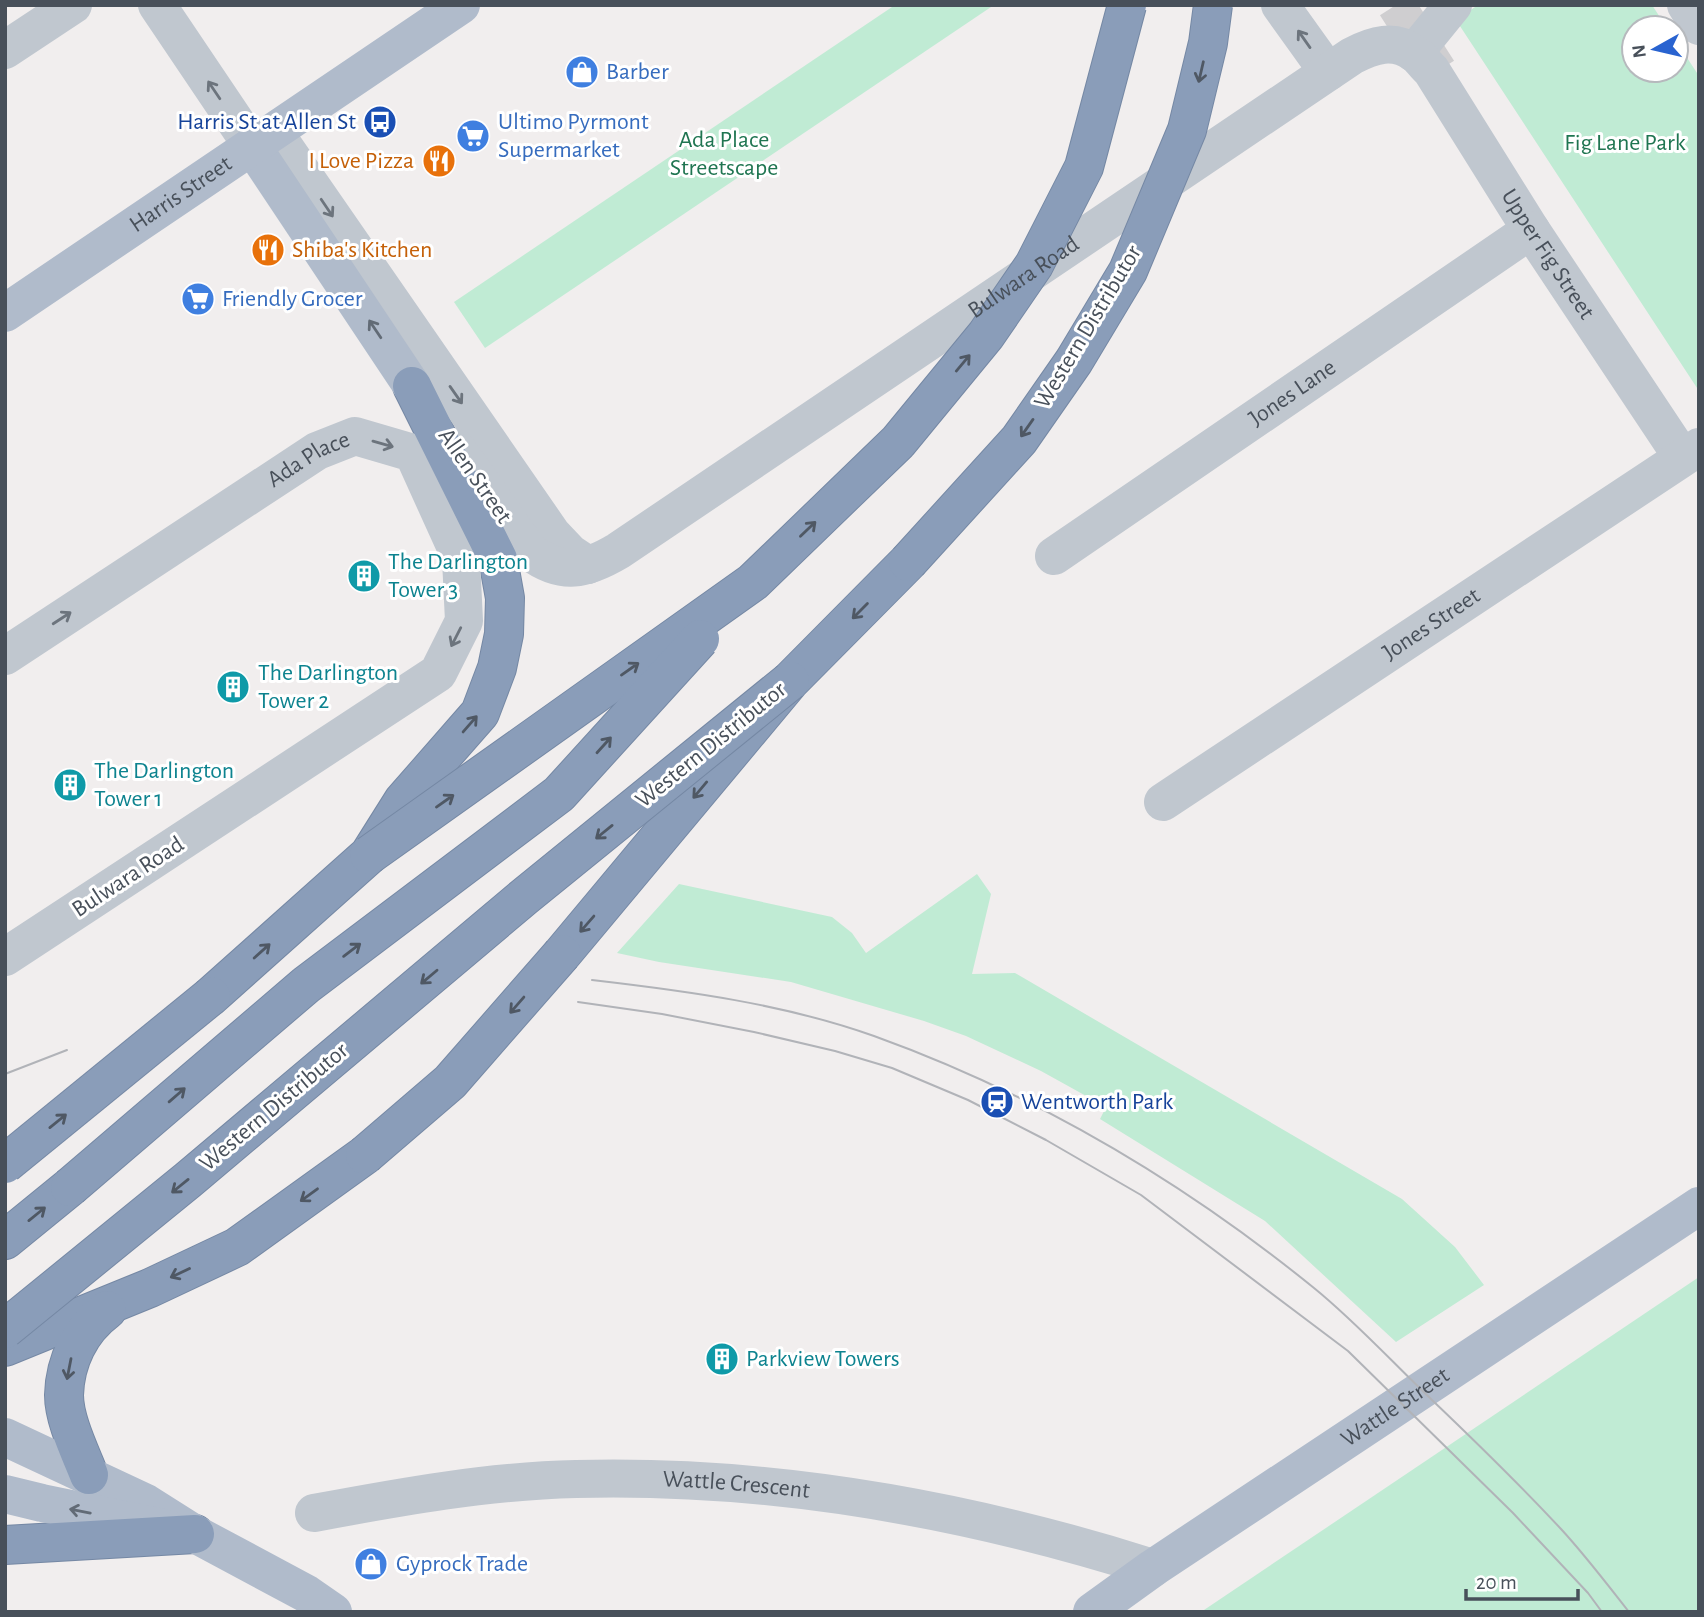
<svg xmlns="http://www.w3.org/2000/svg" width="1704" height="1617" viewBox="0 0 1704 1617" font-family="'Alegreya Sans',sans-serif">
<rect width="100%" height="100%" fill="#f1eeee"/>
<g fill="#c0ebd4">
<path d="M895,5h99l-509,343 -31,-46z"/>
<path d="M1478,5h174l15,23h-33v42h42v-29l23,35v315l-243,-371z"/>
<path d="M977,874l14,20 -19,80 43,-1 387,226 53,48 29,38 -88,57 -131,-121 -165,-102 6,-12 -65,-36 -75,-35 -42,-15 -133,-39 -132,-20 -42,-9 62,-69 153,33 20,16 14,20z"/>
<path d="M1699,1277v335h-498z"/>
</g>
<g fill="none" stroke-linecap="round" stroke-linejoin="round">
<path stroke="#cfced0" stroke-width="38" stroke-dasharray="38 19" stroke-linecap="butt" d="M1396,5l42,66"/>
<defs>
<g id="highway">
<path d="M562,954l228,-273 118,-119"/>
<path d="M211,996l158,-141 34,-54 77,-88 17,-45 7,-34 1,-36 -7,-39 -86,-173"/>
<path d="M5,1240l65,-53"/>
<path d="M5,1347l145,-59 87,-41 128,-92"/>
<path d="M89,1475c-9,-23 -25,-55 -25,-80 1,-34 16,-65 43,-85"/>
<path d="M5,1545l190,-11"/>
</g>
</defs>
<use href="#highway" stroke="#7588a4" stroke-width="40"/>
<g stroke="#c0c7cf" stroke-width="38">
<path d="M157,5l95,141"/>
<path d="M1280,5l48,67"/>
<path d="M1686,5l13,21"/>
<path d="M5,50l68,-45"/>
<path d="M1414,53l39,-48"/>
<path d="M274,132l278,402 18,19 18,12"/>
<path id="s1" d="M456,448l74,104c32,24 56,18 88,-1l734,-495c21,-11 42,-18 63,-2 6,4 10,11 16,16l100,160 151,227"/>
<path id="s2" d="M1054,556l477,-326"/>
<path id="s3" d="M5,656l312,-205 38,-15 58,17 48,106 3,62 -26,52 -433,284"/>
<path id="s4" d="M1163,802l536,-355"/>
<path id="s5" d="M314,1513c86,-16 174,-32 262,-34 196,-5 391,30 577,89"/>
</g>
<g stroke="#b0bbcb" stroke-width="38">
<path d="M252,146l160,240"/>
<path id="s6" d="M5,313l456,-308"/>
<path d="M5,1437l141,66 49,31 112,60 26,18"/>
<path d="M5,1494l37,9 127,26"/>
<path id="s7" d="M1092,1612l61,-44 546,-362"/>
</g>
<use href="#highway" stroke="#8a9db9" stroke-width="38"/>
<g stroke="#b1b3b8" stroke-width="2">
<path d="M592,980c95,11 192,24 282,56 161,58 308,145 440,252 42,34 79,75 118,112 44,42 88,85 129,129 24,26 46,55 68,83"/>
<path d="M578,1002l84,12 92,18 81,19 57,17 76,32 78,40 95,55 207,156 165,162 75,80 14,19"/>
<path d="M5,1074l62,-24"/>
</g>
<defs>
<g id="highway-bridge">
<path d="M908,562l111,-122 55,-79 54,-90 59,-141 21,-87 5,-38"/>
<path d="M369,855l384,-273 145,-140 88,-107 48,-70 50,-98 43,-162"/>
<path d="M365,1155l85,-73 112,-128"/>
<path d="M5,1164l206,-168"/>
<path d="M70,1187l236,-202 253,-191 141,-155"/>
<path d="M5,1329l183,-149 336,-283 266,-216"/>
</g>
</defs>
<use href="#highway-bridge" stroke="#7588a4" stroke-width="40" stroke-linecap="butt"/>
<use href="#highway-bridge" stroke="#8a9db9" stroke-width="38"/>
</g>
<defs><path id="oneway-shaft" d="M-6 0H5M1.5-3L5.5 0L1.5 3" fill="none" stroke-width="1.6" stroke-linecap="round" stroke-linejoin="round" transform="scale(1.75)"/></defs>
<g stroke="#6c747d">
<use href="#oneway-shaft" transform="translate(1304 39) rotate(-125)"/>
<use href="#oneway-shaft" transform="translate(214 90) rotate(-124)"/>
<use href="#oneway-shaft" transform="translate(327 208) rotate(56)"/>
<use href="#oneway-shaft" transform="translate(456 395) rotate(55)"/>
<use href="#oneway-shaft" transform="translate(383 444) rotate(16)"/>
<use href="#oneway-shaft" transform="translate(62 618) rotate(-33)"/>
<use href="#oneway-shaft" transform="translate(456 637) rotate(117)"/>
</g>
<g stroke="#4f5864">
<use href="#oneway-shaft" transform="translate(1201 72) rotate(103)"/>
<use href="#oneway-shaft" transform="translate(963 363) rotate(-50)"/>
<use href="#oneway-shaft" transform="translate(1027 428) rotate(125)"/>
<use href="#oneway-shaft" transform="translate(808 529) rotate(-44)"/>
<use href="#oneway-shaft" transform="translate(860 611) rotate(135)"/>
<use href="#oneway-shaft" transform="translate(630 669) rotate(-35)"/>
<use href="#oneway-shaft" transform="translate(470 724) rotate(-49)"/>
<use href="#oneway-shaft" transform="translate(604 745) rotate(-48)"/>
<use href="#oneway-shaft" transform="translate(700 790) rotate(130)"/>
<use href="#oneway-shaft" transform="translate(445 801) rotate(-35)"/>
<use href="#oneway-shaft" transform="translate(604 832) rotate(141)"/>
<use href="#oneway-shaft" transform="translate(587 924) rotate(131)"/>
<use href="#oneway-shaft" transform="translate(352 950) rotate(-37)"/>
<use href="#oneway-shaft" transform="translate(262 951) rotate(-42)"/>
<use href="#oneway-shaft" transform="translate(429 977) rotate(140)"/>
<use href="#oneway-shaft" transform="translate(517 1005) rotate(131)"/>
<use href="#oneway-shaft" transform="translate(177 1095) rotate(-41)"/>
<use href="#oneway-shaft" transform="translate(58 1121) rotate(-39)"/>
<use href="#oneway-shaft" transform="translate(180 1186) rotate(141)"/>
<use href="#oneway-shaft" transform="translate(309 1195) rotate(144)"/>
<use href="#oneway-shaft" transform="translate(37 1214) rotate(-39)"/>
<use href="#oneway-shaft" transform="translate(180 1273) rotate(155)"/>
<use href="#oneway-shaft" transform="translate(69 1369) rotate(101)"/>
</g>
<g stroke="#626b76">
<use href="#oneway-shaft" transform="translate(375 329) rotate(-124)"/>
<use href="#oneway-shaft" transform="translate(80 1511) rotate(-169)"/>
</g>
<defs>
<symbol id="shop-disc" viewBox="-11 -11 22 22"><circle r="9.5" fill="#3f7fe0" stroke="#fff"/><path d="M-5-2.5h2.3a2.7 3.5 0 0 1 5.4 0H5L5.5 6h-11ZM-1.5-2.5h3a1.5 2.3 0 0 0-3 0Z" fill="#fff"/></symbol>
<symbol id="bus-disc" viewBox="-11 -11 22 22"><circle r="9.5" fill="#1a4fb4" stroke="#fff"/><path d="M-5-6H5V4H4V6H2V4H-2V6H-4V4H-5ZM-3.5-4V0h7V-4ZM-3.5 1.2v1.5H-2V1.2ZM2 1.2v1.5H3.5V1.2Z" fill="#fff"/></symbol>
<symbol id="supermarket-disc" viewBox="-11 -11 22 22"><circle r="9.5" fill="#3f7fe0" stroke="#fff"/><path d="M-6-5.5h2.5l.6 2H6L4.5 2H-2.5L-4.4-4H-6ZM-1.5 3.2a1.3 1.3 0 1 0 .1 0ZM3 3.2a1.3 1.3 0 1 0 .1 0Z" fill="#fff"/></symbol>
<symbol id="restaurant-disc" viewBox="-11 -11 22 22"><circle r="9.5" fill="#e8710a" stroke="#fff"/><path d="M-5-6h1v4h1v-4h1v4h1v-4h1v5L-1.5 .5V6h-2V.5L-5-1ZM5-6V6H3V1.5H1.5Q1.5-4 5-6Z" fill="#fff"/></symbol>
<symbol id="building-disc" viewBox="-11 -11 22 22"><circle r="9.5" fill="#0f9aa8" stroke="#fff"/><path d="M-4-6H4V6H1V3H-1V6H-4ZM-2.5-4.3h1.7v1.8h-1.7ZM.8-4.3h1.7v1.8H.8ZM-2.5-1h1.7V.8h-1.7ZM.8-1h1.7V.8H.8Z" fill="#fff"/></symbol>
<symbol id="station-disc" viewBox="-11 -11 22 22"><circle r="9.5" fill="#1a4fb4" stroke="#fff"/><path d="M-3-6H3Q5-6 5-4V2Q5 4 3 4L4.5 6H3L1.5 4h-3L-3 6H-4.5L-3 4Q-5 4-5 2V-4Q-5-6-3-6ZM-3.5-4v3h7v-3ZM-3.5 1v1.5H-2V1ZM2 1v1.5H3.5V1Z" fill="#fff"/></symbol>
</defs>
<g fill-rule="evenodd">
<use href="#shop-disc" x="563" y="53" width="38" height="38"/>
<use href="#bus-disc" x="361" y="103" width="38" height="38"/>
<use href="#supermarket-disc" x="454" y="117" width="38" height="38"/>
<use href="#restaurant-disc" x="420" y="142" width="38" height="38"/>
<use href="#restaurant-disc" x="249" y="231" width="38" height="38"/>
<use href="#supermarket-disc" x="179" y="280" width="38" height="38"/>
<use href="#building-disc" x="345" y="557" width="38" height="38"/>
<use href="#building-disc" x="214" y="668" width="38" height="38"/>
<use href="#building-disc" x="51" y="766" width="38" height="38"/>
<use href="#station-disc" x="978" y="1083" width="38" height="38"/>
<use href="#building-disc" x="703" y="1340" width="38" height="38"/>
<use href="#shop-disc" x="352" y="1545" width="38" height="38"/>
</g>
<g text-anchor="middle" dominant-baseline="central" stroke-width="6" stroke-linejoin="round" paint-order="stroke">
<g font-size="24" fill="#366cbe" stroke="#fff" text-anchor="start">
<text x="606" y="72">Barber</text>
<text x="498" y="122">Ultimo Pyrmont<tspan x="498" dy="28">Supermarket</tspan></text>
<text x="222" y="299">Friendly Grocer</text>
<text x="396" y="1564">Gyprock Trade</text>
</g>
<g font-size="24" fill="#164399" stroke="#fff" text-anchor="end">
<text x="356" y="122">Harris St at Allen St</text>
<text x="1021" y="1102" text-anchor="start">Wentworth Park</text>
</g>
<g font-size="24" fill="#1f7551" stroke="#fff">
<text x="724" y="140">Ada Place<tspan x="724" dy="28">Streetscape</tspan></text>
<text x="1625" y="143">Fig Lane Park</text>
</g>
<g font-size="24" fill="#c56008" stroke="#fff" text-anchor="end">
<text x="414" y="161">I Love Pizza</text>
<text x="292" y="250" text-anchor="start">Shiba's Kitchen</text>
</g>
<g font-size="24" fill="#48505a" stroke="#fff">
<text stroke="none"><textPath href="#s6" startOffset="212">Harris Street</textPath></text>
<text stroke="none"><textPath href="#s1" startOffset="1416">Upper Fig Street</textPath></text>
<text stroke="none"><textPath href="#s1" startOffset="712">Bulwara Road</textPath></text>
<text transform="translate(1088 327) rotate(-59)">Western Distributor</text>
<text stroke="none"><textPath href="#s2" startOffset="289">Jones Lane</textPath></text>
<text stroke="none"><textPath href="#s3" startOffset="362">Ada Place</textPath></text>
<text transform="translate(475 476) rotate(55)">Allen Street</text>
<text stroke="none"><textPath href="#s4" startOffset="322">Jones Street</textPath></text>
<text transform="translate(711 745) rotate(-39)">Western Distributor</text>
<text transform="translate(128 877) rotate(-33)">Bulwara Road</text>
<text transform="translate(274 1107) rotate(-40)">Western Distributor</text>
<text stroke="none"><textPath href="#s7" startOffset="366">Wattle Street</textPath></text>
<text stroke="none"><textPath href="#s5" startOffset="425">Wattle Crescent</textPath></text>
</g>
<g font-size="24" fill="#0d838f" stroke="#fff" text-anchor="start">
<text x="388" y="562">The Darlington<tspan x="388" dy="28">Tower 3</tspan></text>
<text x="258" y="673">The Darlington<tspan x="258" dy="28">Tower 2</tspan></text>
<text x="94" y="771">The Darlington<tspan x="94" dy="28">Tower 1</tspan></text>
<text x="746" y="1359">Parkview Towers</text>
</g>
</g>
<rect width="1704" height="1617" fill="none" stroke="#48505a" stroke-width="14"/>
<g transform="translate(1655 49) rotate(262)"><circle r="33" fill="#ffffff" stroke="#b6b9bd" stroke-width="2"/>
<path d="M0-5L12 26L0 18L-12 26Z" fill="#2963d0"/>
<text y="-10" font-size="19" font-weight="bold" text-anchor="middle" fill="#48505a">N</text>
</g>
<path d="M1466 1589v10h112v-10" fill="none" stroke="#48505a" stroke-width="3.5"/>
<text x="1476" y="1589" font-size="21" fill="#48505a" stroke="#ffffff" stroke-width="5" paint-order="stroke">20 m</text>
</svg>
